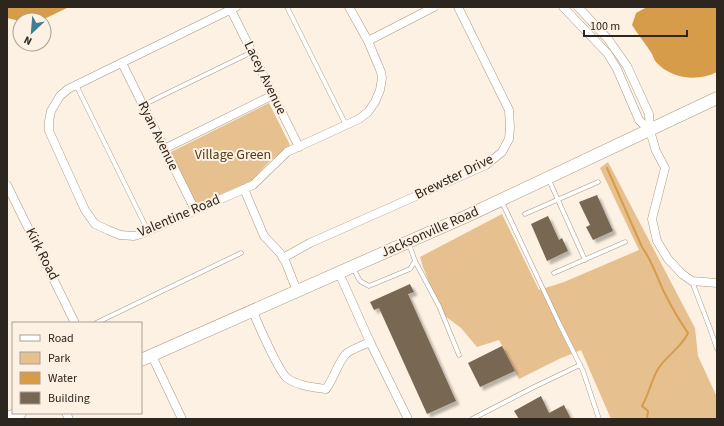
<svg xmlns="http://www.w3.org/2000/svg" width="724" height="426" viewBox="0 0 724 426" font-family="'Source Sans 3',sans-serif">
<defs>
<filter id="shadow"><feDropShadow dx="3.5" dy="3.5" stdDeviation="1" flood-color="#0004"/></filter>
</defs>
<rect width="100%" height="100%" fill="#fcf1e3"/>
<g fill="#e7c090">
<path d="M269,103l21,42 -21,17 -18,19 -55,24 -25,-53z"/>
<path d="M608,162l87,166 3,28 19,41v22h-106l-30,-69 -22,9 -40,20 -20,-39 -22,7 -16,-19 -20,-15 -18,-46 -3,-10 82,-43 37,76 25,-8 75,-32 -39,-82z"/>
</g>
<g fill="#d79c4a">
<path d="M7,7h62l-27,13 -22,1 -13,-3z"/>
<path d="M647,7h70v65c-19,10 -46,7 -61,-10 -2,-2 -3,-6 -4,-8 -6,-10 -14,-19 -20,-29l4,-12z"/>
</g>
<g fill="none" stroke-linecap="round" stroke-linejoin="round">
<path stroke="#d79c4a" stroke-width="2" d="M607,168l35,79c10,14 15,30 22,45 7,14 15,28 24,41 -7,15 -21,22 -30,36 -7,12 -9,25 -16,37l6,5 -1,8"/>
</g>
<g fill="#786753" filter="url(#shadow)">
<path d="M597,195l16,36 -20,9 -7,-13 4,-2 -11,-23z"/>
<path d="M548,216l11,24 3,-2 6,13 -21,10 -16,-37z"/>
<path d="M410,284l4,8 -6,2 48,107 -29,13 -48,-106 -5,2 -4,-8z"/>
<path d="M502,346l13,25 -35,16 -12,-24z"/>
<path d="M541,396l8,17 15,-8 7,14h-52l-5,-8z"/>
</g>
<g fill="none" stroke-linecap="round" stroke-linejoin="round">
<defs>
<g id="lane">
<path d="M287,7l59,118"/>
<path d="M76,85l72,146"/>
<path d="M143,105l109,-53"/>
<path d="M549,180l36,80"/>
<path d="M502,202l57,121 24,48 16,48"/>
<path d="M525,214l73,-32"/>
<path d="M415,261l24,45 20,49"/>
<path d="M353,268l7,13 9,5 41,-17 5,-8 -6,-17"/>
<path d="M554,273l71,-31"/>
<path d="M692,281c8,23 18,45 25,68"/>
<path d="M96,323l145,-70"/>
<path d="M472,419l62,-32 46,-22"/>
</g>
<g id="street">
<path d="M236,7l-168,82 -8,7 -9,15 -2,10v10l36,79 10,14 13,6 12,5 14,1 7,-2 112,-49 34,-33 72,-33 9,-7 7,-10 5,-12 2,-12 -1,-6 -13,-31 -19,-34"/>
<path d="M563,7l45,47 9,15 22,51 11,11"/>
<path d="M578,7l30,32 19,27 22,48 1,17 6,20 9,17 -13,51 5,22 11,18 14,15 10,7 25,2"/>
<path d="M231,10l68,137"/>
<path d="M368,41l66,-34"/>
<path d="M122,63l73,147"/>
<path d="M164,149l109,-54"/>
<path d="M7,185l68,138"/>
<path d="M244,189l20,47 16,17 6,10 11,28"/>
<path d="M283,258l27,-15 176,-78 16,-13 7,-13 1,-11 -1,-18 -51,-103"/>
<path d="M253,312c5,12 26,60 34,66 11,8 26,9 39,11 8,-11 11,-24 19,-34 4,-5 19,-10 25,-13l-31,-69"/>
<path d="M370,342l38,77"/>
<path d="M152,356l30,63"/>
<path d="M66,413l3,6"/>
</g>
<g id="secondary">
<path d="M141,360l326,-144 250,-118"/>
<path d="M7,418l13,-5"/>
</g>
</defs>
<use href="#lane" stroke="#aa9883" stroke-width="5"/>
<use href="#street" stroke="#aa9883" stroke-width="9"/>
<use href="#secondary" stroke="#aa9883" stroke-width="13"/>
<use href="#lane" stroke="#fff" stroke-width="4"/>
<use href="#street" stroke="#fff" stroke-width="8"/>
<use href="#secondary" stroke="#fff" stroke-width="12"/>
</g>
<g text-anchor="middle" dominant-baseline="central" stroke-width="4" stroke-linejoin="round" paint-order="stroke">
<g font-size="14" fill="#2d261e" stroke="#fcf1e3">
<text transform="translate(265 78) rotate(64)">Lacey Avenue</text>
<text transform="translate(158 136) rotate(64)">Ryan Avenue</text>
<text transform="translate(454 177) rotate(-26)">Brewster Drive</text>
<text transform="translate(179 216) rotate(-23)">Valentine Road</text>
<text transform="translate(430 232) rotate(-24)">Jacksonville Road</text>
<text transform="translate(42 254) rotate(63)">Kirk Road</text>
</g>
<g font-size="14" fill="#533a17" stroke="#fcf1e3">
<text x="233" y="155">Village Green</text>
</g>
</g>
<rect width="724" height="426" fill="none" stroke="#2d261e" stroke-width="16"/>
<rect x="12" y="322" width="130" height="92" fill="#fcf1e3" stroke="#a9a094"/>
<rect x="20" y="335" width="20" height="6" fill="#ffffff" stroke="#a9a094"/>
<text x="48" y="342" font-size="12" fill="#2d261e">Road</text>
<rect x="20" y="352" width="20" height="12" fill="#e7c090" stroke="#a9a094"/>
<text x="48" y="362" font-size="12" fill="#2d261e">Park</text>
<rect x="20" y="372" width="20" height="12" fill="#d79c4a" stroke="#a9a094"/>
<text x="48" y="382" font-size="12" fill="#2d261e">Water</text>
<rect x="20" y="392" width="20" height="12" fill="#786753" stroke="#a9a094"/>
<text x="48" y="402" font-size="12" fill="#2d261e">Building</text>
<g transform="translate(32 32) rotate(206)"><circle r="19" fill="#fcf1e3" stroke="#a9a094"/>
<path d="M0-3L7 15L0 10L-7 15Z" fill="#3e7d92"/>
<text y="-6" font-size="11" font-weight="bold" text-anchor="middle" fill="#2d261e">N</text>
</g>
<path d="M584 30v6h103v-6" fill="none" stroke="#2d261e" stroke-width="2"/>
<text x="590" y="30" font-size="12" fill="#2d261e" stroke="#fcf1e3" stroke-width="3" paint-order="stroke">100 m</text>
</svg>
